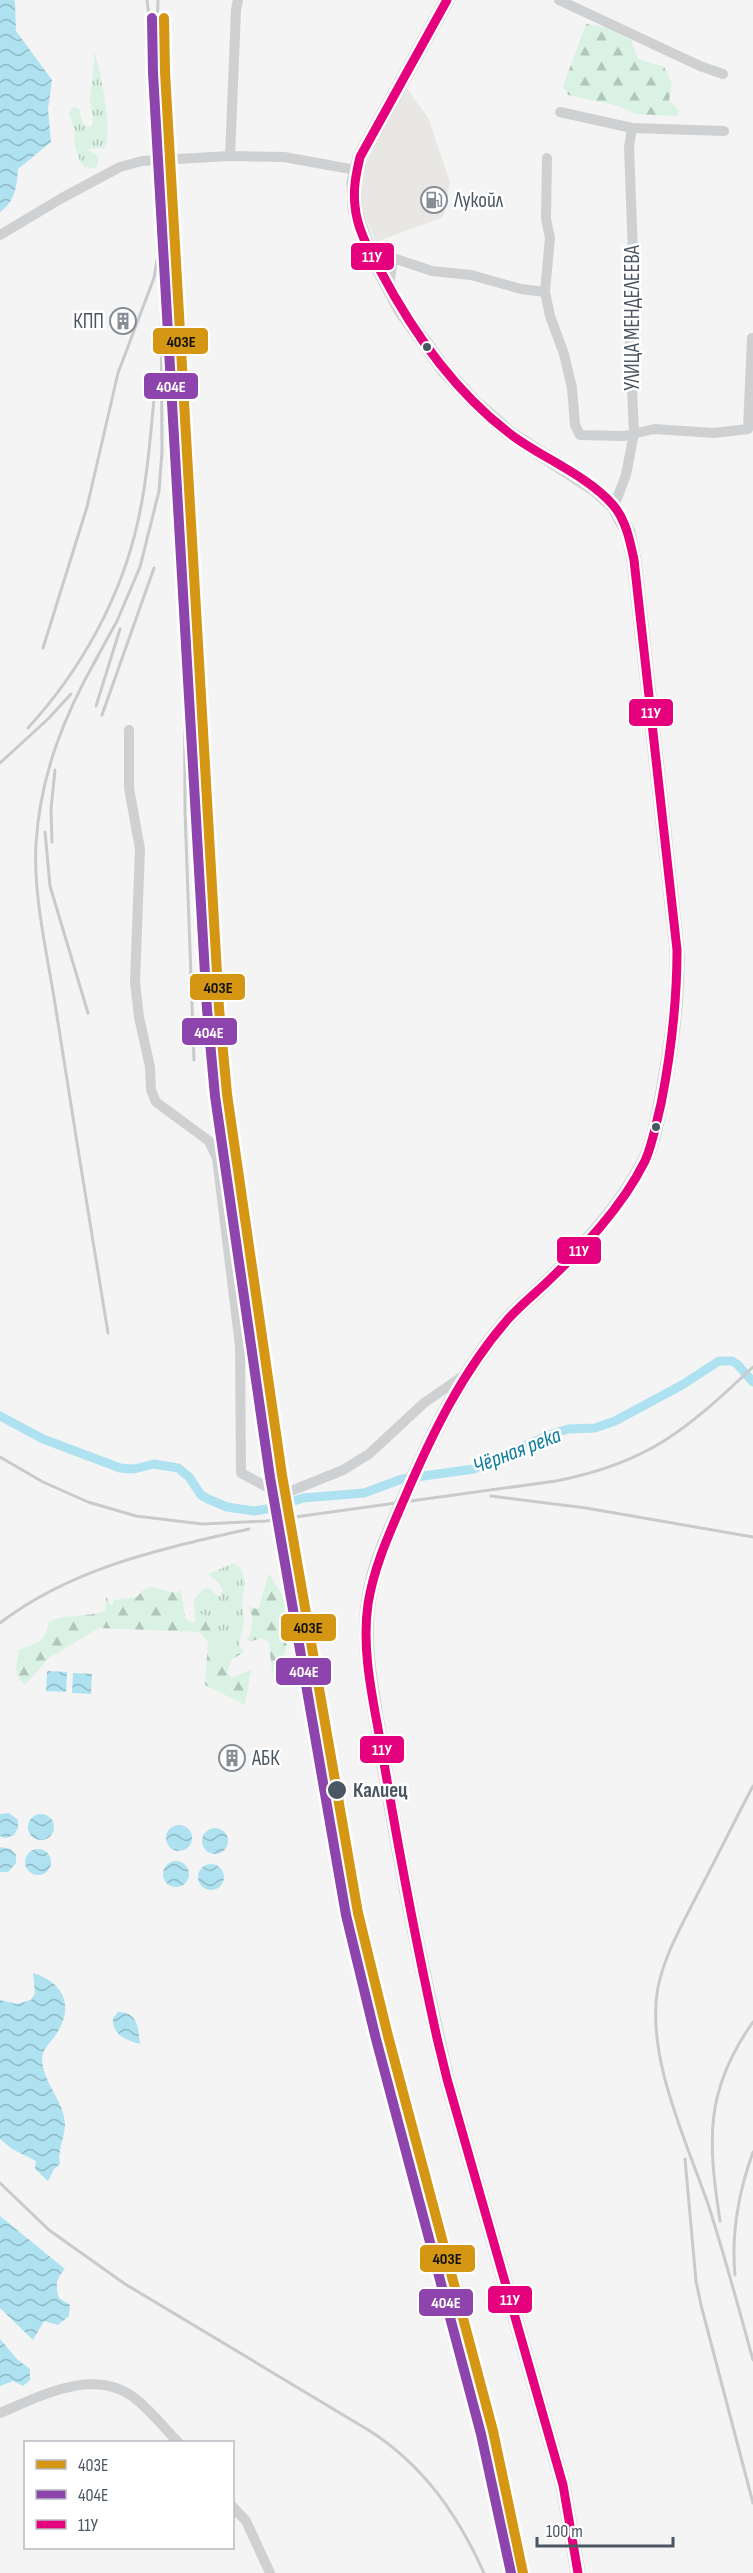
<svg xmlns="http://www.w3.org/2000/svg" width="753" height="2573" viewBox="0 0 753 2573" font-family="'Sofia Sans Condensed',sans-serif">
<defs>
<pattern id="grass-tufts" width="24" height="20" patternUnits="userSpaceOnUse" patternTransform="scale(1.5)"><rect width="24" height="20" fill="#d9f2e3"/><path d="M3 7l-1-3M5 7V3M7 7l1-3M15 17l-1-3M17 17v-4M19 17l1-3" fill="none" stroke="#b2c7bb"/></pattern>
<pattern id="forest-firs" width="22" height="20" patternUnits="userSpaceOnUse" patternTransform="scale(1.5)"><rect width="22" height="20" fill="#d9f2e3"/><path d="M5 1l3.5 6h-7zM16 11l3.5 6h-7z" fill="#b2c7bb"/></pattern>
<pattern id="water-waves" width="16" height="10" patternUnits="userSpaceOnUse" patternTransform="scale(1.5)"><rect width="16" height="10" fill="#aee2f0"/><path d="M0 5q4-4 8 0t8 0" fill="none" stroke="#90bac6"/></pattern>
</defs>
<rect width="100%" height="100%" fill="#f4f4f4"/>
<path fill="#e8e7e3" d="M405,86l23,32 22,64 -7,35 -67,25 -15,-35 -2,-29z"/>
<g fill="url(#grass-tufts)">
<path d="M95,53c5,18 19,80 9,95l-17,1 12,8 -3,11 -12,-1 -4,-6 -6,-18 1,-12 -6,-18 4,-6 6,2 4,16 8,2 2,-6 -3,-20z"/>
<path d="M234,1563l6,4 5,14 -3,23 2,16 -5,25 5,7c-11,4 -23,5 -29,-6l3,-14 -10,-7 -8,-12 -5,9 -1,-22 10,-11 5,-1 10,9 4,-7 -4,-7 -11,-9z"/>
</g>
<g fill="url(#forest-firs)">
<path d="M586,24l22,4 23,12 7,19 26,8 8,16 -3,17 10,10 -2,6 -41,-2 -17,-8 -51,-11 -5,-9z"/>
<path d="M269,1573c5,10 13,18 15,30 2,16 -6,28 3,42l-8,26 -4,2 -3,-2 -3,-29 -8,-4 -11,4 -4,-4 4,-2 3,-18 -5,-13 8,4 3,-2z"/>
<path d="M151,1587l25,6 5,-3 4,28 5,4h5l5,-9 6,3c3,11 8,16 20,15l-9,10 -2,5c6,11 18,10 29,6l-13,8 -4,13 5,5 19,-8 -6,35 -40,-20 3,-43 -8,-10 -101,-4 -50,30 -24,27c-12,-10 -9,-21 -6,-35l20,-8 6,-7 4,-13c16,-9 37,-4 56,-11l1,-14 6,9 2,-6 23,-3 5,-6z"/>
</g>
<g fill="url(#water-waves)">
<path d="M0,0h14l1,2 1,29 36,49 -4,29 3,33 -33,27c-1,17 -3,33 -18,43z"/>
<path d="M47,1671l20,1 -1,20 -20,-1z"/>
<path d="M73,1673l19,1 -1,20 -19,-1z"/>
<path d="M9,1813l9,7v8l-4,7 -8,3 -6,-2v-22z"/>
<circle cx="41" cy="1827" r="13"/>
<circle cx="179" cy="1838" r="13"/>
<circle cx="215" cy="1841" r="13"/>
<path d="M0,1847l11,2 5,6v8l-8,9h-8z"/>
<circle cx="38" cy="1862" r="13"/>
<circle cx="176" cy="1874" r="13"/>
<circle cx="211" cy="1877" r="13"/>
<path d="M33,1973c32,10 42,34 22,63 -5,7 -13,14 -13,23 1,24 22,42 23,65 0,14 -8,26 -5,40l-6,5 -6,12 -13,-12 1,-8 -24,-12 -12,-10v-139l17,4 14,-4 4,-7z"/>
<path d="M118,2012c21,0 20,17 22,32 -14,-4 -28,-9 -27,-26z"/>
<path d="M0,2216l65,53c-9,10 -10,16 -6,29l11,7 -1,11 -11,9 -14,-4 -11,19 -33,-32z"/>
<path d="M0,2339l17,20 13,10v11l-7,6 -10,-5 -13,5z"/>
</g>
<g fill="none" stroke-linecap="round" stroke-linejoin="round">
<path stroke="#aee2f0" stroke-width="9" d="M0,1416l43,23 77,29 14,1 20,-5 24,4 11,9 12,18 7,4 19,8 27,4 18,-3 31,-10 61,-5 38,-14 72,-10 72,-33 22,-7 27,-1 20,-7 67,-36 37,-24h13l5,3 16,18"/>
<g stroke="#ced0d2" stroke-width="10">
<path d="M559,0l141,66 23,8"/>
<path d="M560,112l72,16 92,3"/>
<path d="M230,156l6,-146 2,-10"/>
<path d="M547,158l-1,61 4,19 -5,54 5,24 14,38 8,34 3,37 5,10 44,1 30,-7 60,4 34,-4 4,-91"/>
<path d="M0,235l62,-37 58,-31 22,-6 88,-5 54,1 72,13"/>
<path d="M389,286l4,-28 39,13 39,4 50,14 24,3"/>
<path d="M614,506l12,-31 8,-42 -6,-135 5,-44 -4,-107 3,-19"/>
<path d="M129,730v58l11,61 -5,133 4,35 11,50 1,23 5,12 53,39 8,17 23,188 1,127 28,15 22,3 52,-21 26,-16 55,-51 39,-27"/>
<path d="M0,2413c41,-17 95,-47 136,-14 15,12 28,29 42,43"/>
<path d="M232,2506l14,15 24,52"/>
</g>
<path stroke="#ced0d4" stroke-width="15" d="M447,0l-87,157 -6,25 1,26 3,13 10,27 33,62 44,61 29,31 35,31 86,56 19,17 14,26 6,28 43,390c1,51 -6,97 -15,147 -5,22 -8,45 -18,65 -24,46 -60,84 -97,120 -13,13 -28,24 -40,38 -46,53 -76,116 -104,181 -12,28 -26,57 -32,86 -12,53 2,108 10,159 18,112 40,223 66,333l116,406 15,88"/>
<g stroke="#c9cacc" stroke-width="3">
<path d="M147,0l13,106 24,419 1,287 9,248"/>
<path d="M157,35l1,-35"/>
<path d="M43,648l44,-141 31,-134 36,-95 7,-42"/>
<path d="M98,656c-34,59 -58,120 -62,188 -3,53 12,113 20,166 17,108 34,215 52,323"/>
<path d="M94,663l23,-42 23,-54 19,-76 3,-40 -1,-174"/>
<path d="M96,706l24,-77"/>
<path d="M102,715l52,-147"/>
<path d="M28,728c53,-58 93,-130 110,-207 9,-40 12,-81 16,-122"/>
<path d="M0,763l48,-44 23,-25"/>
<path d="M45,832l5,54 38,127"/>
<path d="M52,842l-1,-33 4,-39"/>
<path d="M0,1457l43,25 45,20 48,14 66,8 64,-3 290,-40c93,-18 131,-52 197,-114"/>
<path d="M491,1496l95,12 167,29"/>
<path d="M0,1623c73,-56 162,-74 249,-94"/>
<path d="M753,1786c-19,36 -37,73 -56,109 -15,30 -32,59 -39,92 -13,69 29,155 51,220 16,50 30,102 44,153"/>
<path d="M685,2159l11,122 5,24 52,198"/>
<path d="M0,2183l49,47 76,54 245,147c54,35 88,84 114,142"/>
<path d="M720,2221c-12,-80 -16,-130 33,-199"/>
<path d="M735,2275c-4,-42 4,-84 18,-123"/>
</g>
<defs>
<path id="bus-1" d="M447,0l-87,157c-4,17 -7,32 -5,49 2,23 14,44 25,64 32,61 73,120 129,163 31,24 78,42 104,72 13,15 17,36 21,55l43,390c0,52 -6,103 -16,154 -5,19 -8,39 -16,57 -24,48 -63,88 -101,124 -12,11 -24,21 -35,33 -46,52 -77,116 -104,179 -15,35 -31,69 -37,107 -7,49 6,99 14,147 16,96 34,192 55,287l10,41 116,406 15,88"/>
</defs>
<use href="#bus-1" stroke="#fff" stroke-width="14"/>
<use href="#bus-1" stroke="#e5007d" stroke-width="9"/>
<defs>
<path id="rail-1" d="M164,18l1,54 54,936 8,86 55,381 76,438 30,123 105,395 30,142"/>
<path id="rail-2" d="M152,18l1,55 54,936 8,87 55,381 76,438 30,124 105,395 30,139"/>
</defs>
<use href="#rail-1" stroke="#fff" stroke-width="15"/>
<use href="#rail-2" stroke="#fff" stroke-width="15"/>
<use href="#rail-1" stroke="#d49613" stroke-width="10"/>
<use href="#rail-2" stroke="#8e44ad" stroke-width="10"/>
</g>
<defs>
<symbol id="fuel-ring" viewBox="-11 -11 22 22"><circle r="9.5" fill="#fff" stroke="#868d94" stroke-width="1.5"/><path d="M-5.5-6h7V0h2V4h1.3V-2.5L3-4.5l.8-.8L6-3V5H2.5V1h-1V6h-7ZM-4.2-4.7v3.2H.2V-4.7Z" fill="#868d94"/></symbol>
<symbol id="building-ring" viewBox="-11 -11 22 22"><circle r="9.5" fill="#fff" stroke="#868d94" stroke-width="1.5"/><path d="M-4-6H4V6H1V3H-1V6H-4ZM-2.5-4.3h1.7v1.8h-1.7ZM.8-4.3h1.7v1.8H.8ZM-2.5-1h1.7V.8h-1.7ZM.8-1h1.7V.8H.8Z" fill="#868d94"/></symbol>
</defs>
<g fill-rule="evenodd">
<use href="#fuel-ring" x="419" y="185" width="30" height="30"/>
<use href="#building-ring" x="108" y="306" width="30" height="30"/>
<use href="#building-ring" x="217" y="1743" width="30" height="30"/>
</g>
<g fill="#4a5661" stroke="#fff" stroke-width="2">
<circle cx="427" cy="347" r="5"/>
<circle cx="656" cy="1127" r="5"/>
<circle cx="337" cy="1790" r="10"/>
</g>
<g text-anchor="middle" dominant-baseline="central" stroke-width="5" stroke-linejoin="round" paint-order="stroke">
<g font-size="21" fill="#4a5661" stroke="#fff" text-anchor="start">
<text x="454" y="200">Лукойл</text>
<text x="104" y="321" text-anchor="end">КПП</text>
<text x="252" y="1758">АБК</text>
</g>
<g font-size="21" fill="#4a5661" stroke="#fff">
<text transform="translate(632 318) rotate(-90)">УЛИЦА МЕНДЕЛЕЕВА</text>
</g>
<g font-size="21" font-weight="bold" fill="#4a5661" stroke="#fff" text-anchor="start">
<text x="353" y="1790">Калиец</text>
</g>
<g font-size="22" font-style="italic" fill="#0c7c9b" stroke="#fff">
<text transform="translate(517 1451) rotate(-21)">Чёрная река</text>
</g>
</g>
<g stroke="#fff" stroke-width="2">
<rect x="350" y="242" width="45" height="29" rx="6" fill="#e5007d"/>
<rect x="152" y="327" width="57" height="28" rx="6" fill="#d49613"/>
<rect x="143" y="372" width="56" height="28" rx="6" fill="#8e44ad"/>
<rect x="628" y="698" width="46" height="29" rx="6" fill="#e5007d"/>
<rect x="189" y="973" width="57" height="28" rx="6" fill="#d49613"/>
<rect x="181" y="1017" width="57" height="29" rx="6" fill="#8e44ad"/>
<rect x="556" y="1236" width="46" height="29" rx="6" fill="#e5007d"/>
<rect x="280" y="1613" width="57" height="29" rx="6" fill="#d49613"/>
<rect x="275" y="1657" width="57" height="29" rx="6" fill="#8e44ad"/>
<rect x="359" y="1735" width="46" height="29" rx="6" fill="#e5007d"/>
<rect x="419" y="2244" width="57" height="29" rx="6" fill="#d49613"/>
<rect x="487" y="2285" width="46" height="29" rx="6" fill="#e5007d"/>
<rect x="418" y="2288" width="56" height="29" rx="6" fill="#8e44ad"/>
</g>
<g font-size="16" text-anchor="middle" font-weight="bold" fill="#fff">
<text x="372" y="262">11У</text>
<text x="171" y="392">404Е</text>
<text x="651" y="718">11У</text>
<text x="209" y="1038">404Е</text>
<text x="579" y="1256">11У</text>
<text x="304" y="1677">404Е</text>
<text x="382" y="1755">11У</text>
<text x="510" y="2305">11У</text>
<text x="446" y="2308">404Е</text>
</g>
<g font-size="16" text-anchor="middle" font-weight="bold" fill="#111">
<text x="181" y="347">403Е</text>
<text x="218" y="993">403Е</text>
<text x="308" y="1633">403Е</text>
<text x="447" y="2264">403Е</text>
</g>
<rect x="24" y="2441" width="210" height="108" fill="#ffffff" stroke="#b7bbc0" stroke-width="1.5"/>
<rect x="36" y="2460" width="30" height="9" fill="#d49613" stroke="#b7bbc0" stroke-width="1.5"/>
<text x="78" y="2471" font-size="18" fill="#4a5661">403Е</text>
<rect x="36" y="2490" width="30" height="9" fill="#8e44ad" stroke="#b7bbc0" stroke-width="1.5"/>
<text x="78" y="2501" font-size="18" fill="#4a5661">404Е</text>
<rect x="36" y="2520" width="30" height="9" fill="#e5007d" stroke="#b7bbc0" stroke-width="1.5"/>
<text x="78" y="2531" font-size="18" fill="#4a5661">11У</text>
<path d="M537 2537v9h136v-9" fill="none" stroke="#4a5661" stroke-width="3"/>
<text x="546" y="2537" font-size="18" fill="#4a5661" stroke="#ffffff" stroke-width="4.5" paint-order="stroke">100 m</text>
</svg>
